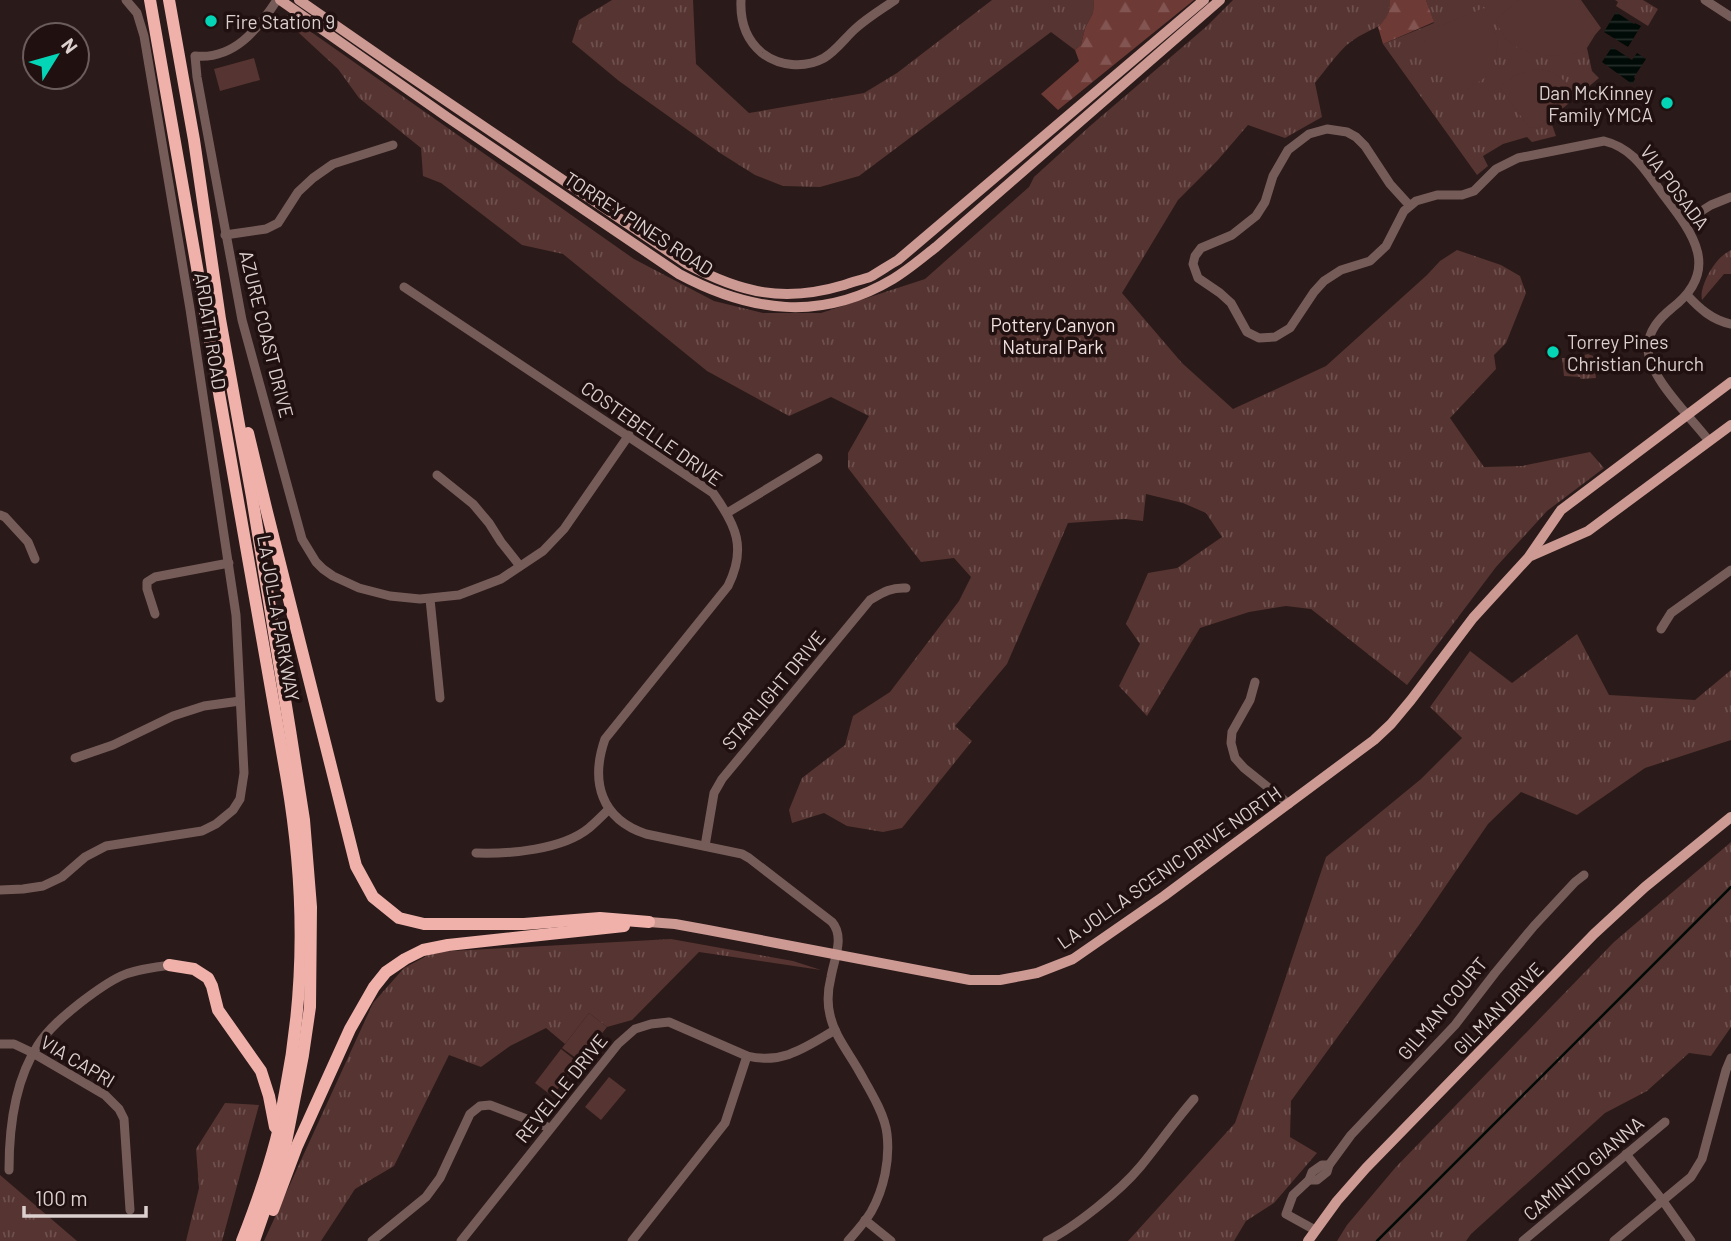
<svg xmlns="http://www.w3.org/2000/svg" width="1731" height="1241" viewBox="0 0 1731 1241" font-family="Barlow,sans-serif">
<defs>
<pattern id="grass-tufts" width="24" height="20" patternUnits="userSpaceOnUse" patternTransform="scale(1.75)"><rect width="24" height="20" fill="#563431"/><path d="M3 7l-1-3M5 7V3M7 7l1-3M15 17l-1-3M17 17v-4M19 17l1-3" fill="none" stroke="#6e504e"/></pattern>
<pattern id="forest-firs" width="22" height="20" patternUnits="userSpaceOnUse" patternTransform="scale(1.75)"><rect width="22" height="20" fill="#6e3a36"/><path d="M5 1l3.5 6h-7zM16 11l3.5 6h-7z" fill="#825552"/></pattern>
<pattern id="water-rules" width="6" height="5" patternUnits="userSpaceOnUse" patternTransform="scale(1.75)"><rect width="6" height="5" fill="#000a06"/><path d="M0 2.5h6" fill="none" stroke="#252d29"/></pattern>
</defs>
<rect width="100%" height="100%" fill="#2a1a19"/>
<g fill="url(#grass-tufts)">
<path d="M612,0h81l3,64 53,49 115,-20 33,-20 95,-73h102l-1,13 -8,15 -4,17 -6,5 -24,-18 -192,144 -39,11 -37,-1 -28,-11 -35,-22 -101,-72 -47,-39 7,-22z"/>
<path d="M1233,0h157c1,29 -20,27 -38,41 -12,8 -27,30 -37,42l7,34 -37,21 -37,-13 -31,36 -39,39 -56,93 60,70 51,46 93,-43 101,-91 13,-14 17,-11 44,15 19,11 6,17 -20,50 -12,12 2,14 -46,49 34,49 38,-1 68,-14 14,16 -57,43 -51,56 -89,118 -96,-76 -25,-3 -37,6 -49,16 -53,88 -28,-30 21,-42 -14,-20 22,-51 29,-5 45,-31 -16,-24 -23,-10 -37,-9 -3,27 -18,-2 -57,4 -61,141 -52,62 17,15 -70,87 -19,4 -36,-6 -23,-13 -32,10 -3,-13 13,-32 43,-33 8,-29 37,-24 69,-91 12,-24 -17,-19 -33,4 -73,-94v-15l21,-37 -38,-19 -42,19 -82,-45 -144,-117 -41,-9 -81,-62 -18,-7 -2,-28 -62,-50 -21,-29 -52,-48 1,-6 347,244 80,42 49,12h58l104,-34 104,-92 5,-10 56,-51 117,-100z"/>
<path d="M1426,0h155l20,28 -6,7 -8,13 5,23 7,7 -49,41 6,17 -24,6 -5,-5 -24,7 -20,12 5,10 -11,9 -94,-131 51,-21z"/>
<path d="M1615,0h28l15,9 -10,17 -32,-20 2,-4z"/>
<path d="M1731,250v24h-7l-22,26c-3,-12 10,-35 19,-43 3,-3 7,-5 10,-7z"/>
<path d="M1588,354l5,2 3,22 -15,1 -1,-2 -16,-1 -2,-18h18l4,-3z"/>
<path d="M1577,634l32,61 86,5 36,-30v70l-86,28 -68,47 -56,-23 -33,32 -69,101 -128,176 -1,36 27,16 -43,50 -28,18 -12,20h-106l107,-118 41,-117 50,-149 95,-78 41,-41 -32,-31 40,-56 42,32z"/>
<path d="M1731,842v185l-20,29 -22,-3 -42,38 -42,22 -134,121 -5,7h-129l10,-16 48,-57 219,-226z"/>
<path d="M671,939l122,22 28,9 -122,-18 -67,68 -25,7 -18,-14 -24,31 -19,-16 -36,18 -29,21 -32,-12 -55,111 -39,23 -34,52h-57l109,-238 31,-35 30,-16z"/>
<path d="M225,1103l34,2 -37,136h-36l13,-53 -3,-39z"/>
<path d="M0,1175l77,66h-77z"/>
</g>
<g fill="url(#forest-firs)">
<path d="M1094,0h100l-136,110 -17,-16 38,-33 -4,-11 6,-5 4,-17 8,-15z"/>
<path d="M1390,0h36l8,22 -51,22 -5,-17c9,-9 12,-14 12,-27z"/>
</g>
<g fill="#563431">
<path d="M1519,0h60l17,27 -11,24c-32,10 -80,6 -89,-32z"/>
<path d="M1484,8l14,33 -2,15 -10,21 -26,17 -36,-52 3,-11z"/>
<path d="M254,58l6,22 -40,11 -6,-22z"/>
<path d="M1538,69c17,1 29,12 38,26l-38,33 -9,-1 -30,-40c11,-11 24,-15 39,-18z"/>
<path d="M589,1013l18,14 -27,34 -18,-13z"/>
<path d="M561,1049l18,14 -27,33 -17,-13z"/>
<path d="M609,1077l17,13 -25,30 -16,-13z"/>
</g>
<g fill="url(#water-rules)">
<path d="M1616,12l18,12 1,-1 6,3 -13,21 -24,-15z"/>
<path d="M1612,47l20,13 5,-7 9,6 -12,18 1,2 -3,5 -30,-22z"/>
</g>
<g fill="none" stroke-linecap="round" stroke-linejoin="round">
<path stroke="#000a06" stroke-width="2.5" d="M1377,1241l354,-354"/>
<g stroke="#755c59" stroke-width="9">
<path d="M277,0c-19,29 -43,60 -82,56l2,21 45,243 60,219 14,23 7,7 10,7 26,12 31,8 30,3 39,-4 42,-16 42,-28 21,-22 65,-94"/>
<path d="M741,0c-1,21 4,39 21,53 17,13 42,16 62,5 12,-7 21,-20 31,-29 12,-11 27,-20 40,-29"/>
<path d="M1705,0l26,17"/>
<path d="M1410,206l-20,-22 -25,-38 -9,-9 -9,-5 -20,-3 -18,5 -21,16 -15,26 -8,26 -9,14 -24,19 -31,13 -6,8 -2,8 5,14 22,15 11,10 16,29 12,6 16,-1 15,-9 24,-36 10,-11 17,-11 29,-9 16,-15 18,-35 12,-10 21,-6h25l12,-4 22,-22 22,-11 86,-17c29,7 41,29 58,52 29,38 61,76 10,115 -12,10 -24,22 -24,40 0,29 43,69 61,93"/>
<path d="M1684,222l27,-17 20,-8"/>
<path d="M225,235l41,-6 12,-6 20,-31 15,-14 20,-14 60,-19"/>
<path d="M404,287l309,206c23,32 34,55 15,93l-123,153c-15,43 -4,80 41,95l96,20 7,4 83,64c13,15 2,37 -1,55 -3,12 -4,26 -1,38 4,20 19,38 29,56 10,18 26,43 28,63 3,26 -3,55 -16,78 -6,10 -15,20 -23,29"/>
<path d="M1687,295c13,14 25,25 44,29"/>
<path d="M437,475l36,29 16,19 12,19 19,24"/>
<path d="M727,513l91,-55"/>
<path d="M0,515l5,2 23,25 7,17"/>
<path d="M430,599l10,99"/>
<path d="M155,614l-8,-25v-7l8,-5 74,-14"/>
<path d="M1661,629l10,-16 60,-43"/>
<path d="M1255,682l-5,18 -18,32 -1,11 4,15 9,10 45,36"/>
<path d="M75,758l38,-13 60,-29 31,-10 36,-5"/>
<path d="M705,846l9,-53 8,-14 148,-179c12,-7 21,-13 36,-12"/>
<path d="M476,853c34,1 86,-3 113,-25 7,-6 14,-13 20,-19"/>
<path d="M0,890l23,-1 20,-3 19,-9 23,-20 21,-11 96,-15 14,-7 17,-14 7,-11 4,-26 -8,-158 -46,-306 -46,-273 -7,-23 -11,-13"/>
<path d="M0,1044h14l19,9 72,42 14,14 5,10 6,91"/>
<path d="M1626,1154l37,47 28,40"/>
<path d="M9,1170c0,-41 6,-90 29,-125 11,-17 27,-30 42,-42 13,-10 26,-20 41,-27 15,-7 32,-8 48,-11"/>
<path d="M1309,1180h8l10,-8 2,-7 22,-30 104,-110 40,-52 39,-47 41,-44 9,-7"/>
<path d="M865,1220l26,21"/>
<path d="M1315,1230l-29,-16 7,-19 16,-15 3,-8 10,-7h7"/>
<path d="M372,1241l54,-44 14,-19 30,-64 10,-8 10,-1 60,23"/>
<path d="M461,1241l157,-197 17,-15 16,-5 18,-2 78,34c35,9 59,-9 88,-26"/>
<path d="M632,1241l93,-118 22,-67"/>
<path d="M1047,1241c28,-14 73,-50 93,-74 18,-22 35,-46 54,-68"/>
<path d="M1523,1241l142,-119"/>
<path d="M1614,1241l77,-64 11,-18 24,-89 5,-12"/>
</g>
<g stroke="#cc9993" stroke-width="10">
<path d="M280,0l167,117 232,157c71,38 142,48 214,5 15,-9 29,-21 43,-32l284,-247"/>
<path d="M299,0l94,65 294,199c54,29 97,39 157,21 8,-3 17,-5 26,-8 9,-5 19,-12 28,-17l306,-260"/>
<path d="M1531,556l57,-25 143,-106"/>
<path d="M649,922l26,2 33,6 262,50h30l37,-7 36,-14 91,-63 210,-156 17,-16 20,-24 62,-82 55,-60 33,-48 170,-128"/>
<path d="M1308,1241l29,-40 29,-33 228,-234 51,-47 86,-70"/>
</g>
<g stroke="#efb1aa" stroke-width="12">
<path d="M150,0l137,780c18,106 19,207 -2,313 -3,15 -5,32 -9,47 -9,34 -21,68 -34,101"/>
<path d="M169,0l25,140 26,179 32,178 38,233 14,90 7,87 -1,100 -7,48 -18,92 -12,39 -19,55"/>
<path d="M248,433l18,75 90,358 17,31 26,21 25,6h100l76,-6 49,4"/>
<path d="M169,965l25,4 14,9 4,8 6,24 43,61 8,25 6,31"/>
<path d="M273,1210l24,-64 53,-117 24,-42 12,-15 19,-13 18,-9 25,-5 176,-19"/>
</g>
</g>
<g fill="#03d5b6" stroke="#201110" stroke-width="2.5">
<circle cx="211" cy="21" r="7"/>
<circle cx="1667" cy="103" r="7"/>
<circle cx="1553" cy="352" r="7"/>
</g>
<g text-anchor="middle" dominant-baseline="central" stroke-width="7" stroke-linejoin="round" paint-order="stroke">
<g font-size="19" fill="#dbd0ce" stroke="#201110" text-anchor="start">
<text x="225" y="21">Fire Station 9</text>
<text x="1653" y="92" text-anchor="end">Dan McKinney<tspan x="1653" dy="22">Family YMCA</tspan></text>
<text x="1567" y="341">Torrey Pines<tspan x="1567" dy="22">Christian Church</tspan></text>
</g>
<g font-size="19" fill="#dbd0ce" stroke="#201110">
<text transform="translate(1675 187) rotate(53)">VIA POSADA</text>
<text transform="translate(639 223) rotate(33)">TORREY PINES ROAD</text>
<text transform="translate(211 331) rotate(81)">ARDATH ROAD</text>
<text transform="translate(267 334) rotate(76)">AZURE COAST DRIVE</text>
<text transform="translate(652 433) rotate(35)">COSTEBELLE DRIVE</text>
<text transform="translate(279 618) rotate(80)">LA JOLLA PARKWAY</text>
<text transform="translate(773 690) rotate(-50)">STARLIGHT DRIVE</text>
<text transform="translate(1169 867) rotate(-35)">LA JOLLA SCENIC DRIVE NORTH</text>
<text transform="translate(1442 1008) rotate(-50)">GILMAN COURT</text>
<text transform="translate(1498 1008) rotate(-46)">GILMAN DRIVE</text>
<text transform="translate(78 1061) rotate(31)">VIA CAPRI</text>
<text transform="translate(561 1088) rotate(-51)">REVELLE DRIVE</text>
<text transform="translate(1583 1168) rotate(-40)">CAMINITO GIANNA</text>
</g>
<g font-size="19" fill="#f2e0de" stroke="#201110">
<text x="1053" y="324">Pottery Canyon<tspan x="1053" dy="22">Natural Park</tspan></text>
</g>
</g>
<g transform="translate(56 56) rotate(53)"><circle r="33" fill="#201110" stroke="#6b5d5c" stroke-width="2"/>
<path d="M0-5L12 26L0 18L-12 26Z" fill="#03d5b6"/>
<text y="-10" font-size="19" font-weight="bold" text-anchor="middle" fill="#dbd0ce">N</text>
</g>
<path d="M24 1206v10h122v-10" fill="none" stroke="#dbd0ce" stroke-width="3.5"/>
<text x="35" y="1206" font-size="21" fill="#dbd0ce" stroke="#201110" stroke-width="5" paint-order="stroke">100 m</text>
</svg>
